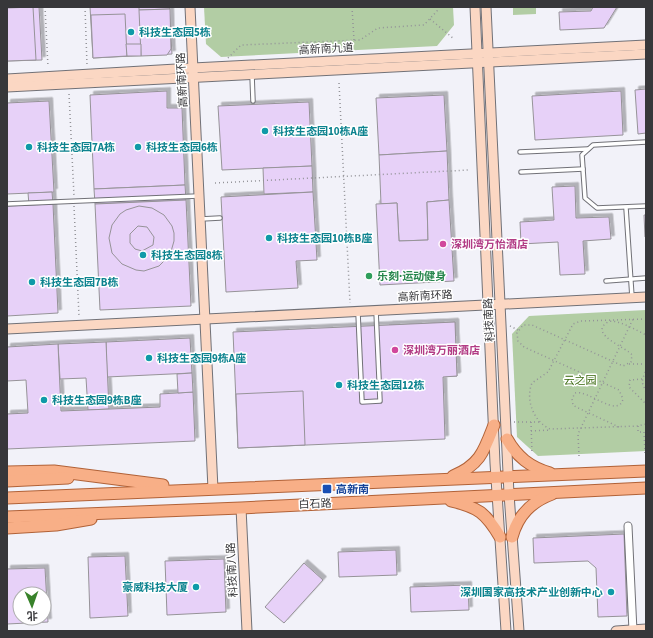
<svg xmlns="http://www.w3.org/2000/svg" width="653" height="638" viewBox="0 0 653 638" font-family="'Source Sans 3','Noto Sans SC',sans-serif">
<defs>
<filter id="shadow"><feDropShadow dx="3.5" dy="-3.5" stdDeviation="0" flood-color="#0004"/></filter>
</defs>
<rect width="100%" height="100%" fill="#f2f2f9"/>
<g fill="#b2cda4">
<path d="M204,7h249l1,18 -17,21 -216,11 -15,-13z"/>
<path d="M513,7h23v7l-23,1z"/>
<path d="M646,310v141l-108,5 -21,-19 -5,-103 17,-18z"/>
</g>
<g fill="#e7d1f8" stroke="#969398" fill-rule="evenodd" filter="url(#shadow)">
<path d="M7,7h32l3,53 -35,1z"/>
<path d="M33,7l3,53 -29,1v-53z"/>
<path d="M90,7h79l3,47 -79,4z"/>
<path d="M139,7h30l1,2 -31,1z"/>
<path d="M593,7h24l-13,21 -44,2 -1,-18 32,-1z"/>
<path d="M170,9l1,40 -4,6 -26,1 -2,-46z"/>
<path d="M125,14l2,42 -34,2 -2,-43z"/>
<path d="M126,44h15v12h-14z"/>
<path d="M646,89v44l-8,1 -3,-44z"/>
<path d="M167,91v17h15l3,77 -91,4 -4,-94z"/>
<path d="M621,91l2,44 -88,5 -3,-44z"/>
<path d="M444,95l3,56 -68,4 -3,-57z"/>
<path d="M49,101l5,91 -47,2v-91z"/>
<path d="M309,102l3,64 -90,4 -4,-64z"/>
<path d="M447,151l2,49 -22,2 1,38 -29,1 -2,-38 -16,1 -2,-49z"/>
<path d="M312,166l1,26 -49,2 -1,-26z"/>
<path d="M185,185l1,15 -91,4 -1,-15z"/>
<path d="M575,186l1,32 33,-1 2,22 -28,2 2,33 -25,1 -2,-33 -37,2 -1,-22 34,-2 -2,-33z"/>
<path d="M52,192l1,12 -24,1 -1,-12z"/>
<path d="M313,192l4,68 -21,1 2,27 -72,4 -5,-95z"/>
<path d="M186,200l5,106 -91,4 -5,-106z"/>
<path d="M449,200l5,81 -74,4 -4,-81 21,-1 2,38 29,-1 -1,-38z"/>
<path d="M53,204l5,109 -51,3v-110z"/>
<path d="M139,206l13,2 12,7 8,11 2,7v8l-4,14 -11,11 -15,5 -8,-1 -14,-6 -10,-11 -3,-15 3,-13 8,-11 6,-4zM138,226l9,1 7,10 -1,8 -11,6 -7,-2 -5,-6v-9z"/>
<path d="M644,215h2v22h-1z"/>
<path d="M455,322l2,54 -66,3 -2,-54z"/>
<path d="M455,322l2,54 -14,1 2,62 -207,9 -5,-116z"/>
<path d="M190,338l2,35 -85,4 -1,-35z"/>
<path d="M106,342l3,67 -21,1 -2,-32 -26,1 -2,-35z"/>
<path d="M58,344l3,67 99,-4v-13l33,-2 2,49 -188,8v-35l21,-1 -2,-33 -19,1v-34z"/>
<path d="M192,373l1,19 -15,1 -1,-19z"/>
<path d="M303,391l2,54 -67,3 -2,-54z"/>
<path d="M624,534l3,82 -29,1 -2,-49 -8,-7 -54,2 -1,-25z"/>
<path d="M396,550l1,25 -58,2 -1,-25z"/>
<path d="M125,556l3,60 -38,2 -2,-61z"/>
<path d="M224,559l2,53 -59,3 -2,-54z"/>
<path d="M304,563l19,17 -39,43 -19,-16z"/>
<path d="M45,568l3,54 -41,2v-55zM20,594h24v24h-24z"/>
<path d="M468,585l1,25 -58,2 -1,-25z"/>
</g>
<g fill="none" stroke-linecap="round" stroke-linejoin="round">
<defs>
<g id="lane">
<path d="M252,75l1,26"/>
<path d="M646,142l-53,3 -11,10 3,43 12,10 49,-2"/>
<path d="M520,152l68,-3"/>
<path d="M521,172l62,-3"/>
<path d="M7,204l191,-8"/>
<path d="M626,208l6,89"/>
<path d="M201,219l19,-1"/>
<path d="M606,281l40,-3"/>
<path d="M358,313l4,89 18,-1 -4,-90"/>
</g>
<path id="street" d="M628,526l5,105"/>
<g id="secondary">
<path d="M190,7l23,482"/>
<path d="M475,7l20,456 11,168"/>
<path d="M486,7l23,487 10,137"/>
<path d="M7,79l186,-11 453,-23"/>
<path d="M7,87l639,-33"/>
<path d="M7,329l639,-32"/>
<path d="M241,508l6,123"/>
<path d="M616,631l30,-2"/>
</g>
<g id="primary">
<path d="M507,439c10,18 23,28 43,34"/>
<path d="M7,472l47,-1 109,14"/>
<path d="M453,476c27,-11 31,-25 41,-51"/>
<path d="M7,481l61,-3"/>
<path d="M7,498l639,-27"/>
<path d="M451,501c27,6 35,12 49,36"/>
<path d="M7,517l234,-9 405,-20"/>
<path d="M7,528l49,-3 35,-6"/>
<path d="M512,537c6,-22 19,-35 40,-43"/>
</g>
</defs>
<use href="#lane" stroke="#717177" stroke-width="5.5"/>
<use href="#street" stroke="#717177" stroke-width="9"/>
<use href="#secondary" stroke="#717177" stroke-width="11"/>
<use href="#primary" stroke="#b16238" stroke-width="13"/>
<g stroke="#939398" stroke-width="1.5" stroke-dasharray="1 3" stroke-linecap="butt">
<path d="M45,7l3,60"/>
<path d="M85,7l2,58"/>
<path d="M352,7l2,33"/>
<path d="M430,19l24,20"/>
<path d="M228,58l13,-13 119,-5 18,-12 46,-3 13,-14v-4"/>
<path d="M339,83l11,220"/>
<path d="M69,94l5,102"/>
<path d="M215,183l254,-13"/>
<path d="M74,206l5,110"/>
<path d="M646,319l-65,2 -8,3 -25,48 -16,11c-7,17 2,39 18,46l88,-3 8,-2"/>
<path d="M510,326l8,4"/>
<path d="M629,364h17"/>
<path d="M646,368l-4,14 4,10"/>
<path d="M642,379l-12,1 -1,7 17,17"/>
<path d="M514,422h25"/>
<path d="M531,422l1,32"/>
<path d="M638,426v6h6l1,22"/>
<path d="M619,427l-43,-20 -3,-2 -1,-6 3,-6c13,-4 43,26 48,6l-4,-9 -95,-43 -6,-6 -1,-8 6,-8h9l91,41 8,-4 1,-7c-4,-7 -45,-21 -24,-33 8,-4 30,9 38,13"/>
<path d="M531,431l20,-1"/>
<path d="M579,456l-1,-22 55,-115"/>
</g>
<use href="#lane" stroke="#fff" stroke-width="3.5"/>
<use href="#street" stroke="#fff" stroke-width="7"/>
<use href="#secondary" stroke="#fbd7c3" stroke-width="9"/>
<use href="#primary" stroke="#f8af87" stroke-width="11"/>
</g>
<g fill="#0f9aa8" stroke="#fff" stroke-width="1.5">
<circle cx="131" cy="32" r="4"/>
<circle cx="265" cy="131" r="4"/>
<circle cx="29" cy="147" r="4"/>
<circle cx="138" cy="147" r="4"/>
<circle cx="269" cy="238" r="4"/>
<circle cx="143" cy="255" r="4"/>
<circle cx="32" cy="282" r="4"/>
<circle cx="149" cy="358" r="4"/>
<circle cx="339" cy="385" r="4"/>
<circle cx="44" cy="400" r="4"/>
<circle cx="196" cy="587" r="4"/>
<circle cx="611" cy="592" r="4"/>
</g>
<g fill="#d1479c" stroke="#fff" stroke-width="1.5">
<circle cx="443" cy="244" r="4"/>
<circle cx="395" cy="350" r="4"/>
</g>
<circle fill="#2e9e5b" stroke="#fff" stroke-width="1.5" cx="369" cy="276" r="4"/>
<rect fill="#1a4fb4" stroke="#fff" stroke-width="1.5" x="322" y="484" width="10" height="10" rx="2"/>
<g text-anchor="middle" dominant-baseline="central" stroke-width="3" stroke-linejoin="round" paint-order="stroke">
<g font-size="11" font-weight="bold" fill="#0d838f" stroke="#fff" text-anchor="start">
<text x="139" y="32">科技生态园5栋</text>
<text x="273" y="131">科技生态园10栋A座</text>
<text x="37" y="147">科技生态园7A栋</text>
<text x="146" y="147">科技生态园6栋</text>
<text x="277" y="238">科技生态园10栋B座</text>
<text x="151" y="255">科技生态园8栋</text>
<text x="40" y="282">科技生态园7B栋</text>
<text x="157" y="358">科技生态园9栋A座</text>
<text x="347" y="385">科技生态园12栋</text>
<text x="52" y="400">科技生态园9栋B座</text>
<text x="188" y="587" text-anchor="end">豪威科技大厦</text>
<text x="603" y="592" text-anchor="end">深圳国家高技术产业创新中心</text>
</g>
<g font-size="11" fill="#37373a" stroke="#fff">
<text transform="translate(326 49) rotate(-3)">高新南九道</text>
<text transform="translate(182 80) rotate(-93)">高新南环路</text>
<text transform="translate(425 296) rotate(-3)">高新南环路</text>
<text transform="translate(489 320) rotate(-93)">科技南路</text>
<text transform="translate(315 504) rotate(-3)">白石路</text>
<text transform="translate(232 570) rotate(-93)">科技南八路</text>
</g>
<g font-size="11" font-weight="bold" fill="#b23c85" stroke="#fff" text-anchor="start">
<text x="451" y="244">深圳湾万怡酒店</text>
<text x="403" y="350">深圳湾万丽酒店</text>
</g>
<g font-size="11" font-weight="bold" fill="#27864d" stroke="#fff" text-anchor="start">
<text x="377" y="276">乐刻·运动健身</text>
</g>
<g font-size="11" fill="#37660b" stroke="#fff">
<text x="580" y="380">云之园</text>
</g>
<g font-size="11" font-weight="bold" fill="#164399" stroke="#fff" text-anchor="start">
<text x="336" y="489">高新南</text>
</g>
</g>
<rect width="653" height="638" fill="none" stroke="#37373a" stroke-width="16"/>
<g transform="translate(32 606) rotate(178)"><circle r="19" fill="#ffffff" stroke="#afafb0"/>
<path d="M0-3L7 15L0 10L-7 15Z" fill="#38822a"/>
<text y="-6" font-size="11" font-weight="bold" text-anchor="middle" fill="#37373a">北</text>
</g>
</svg>
